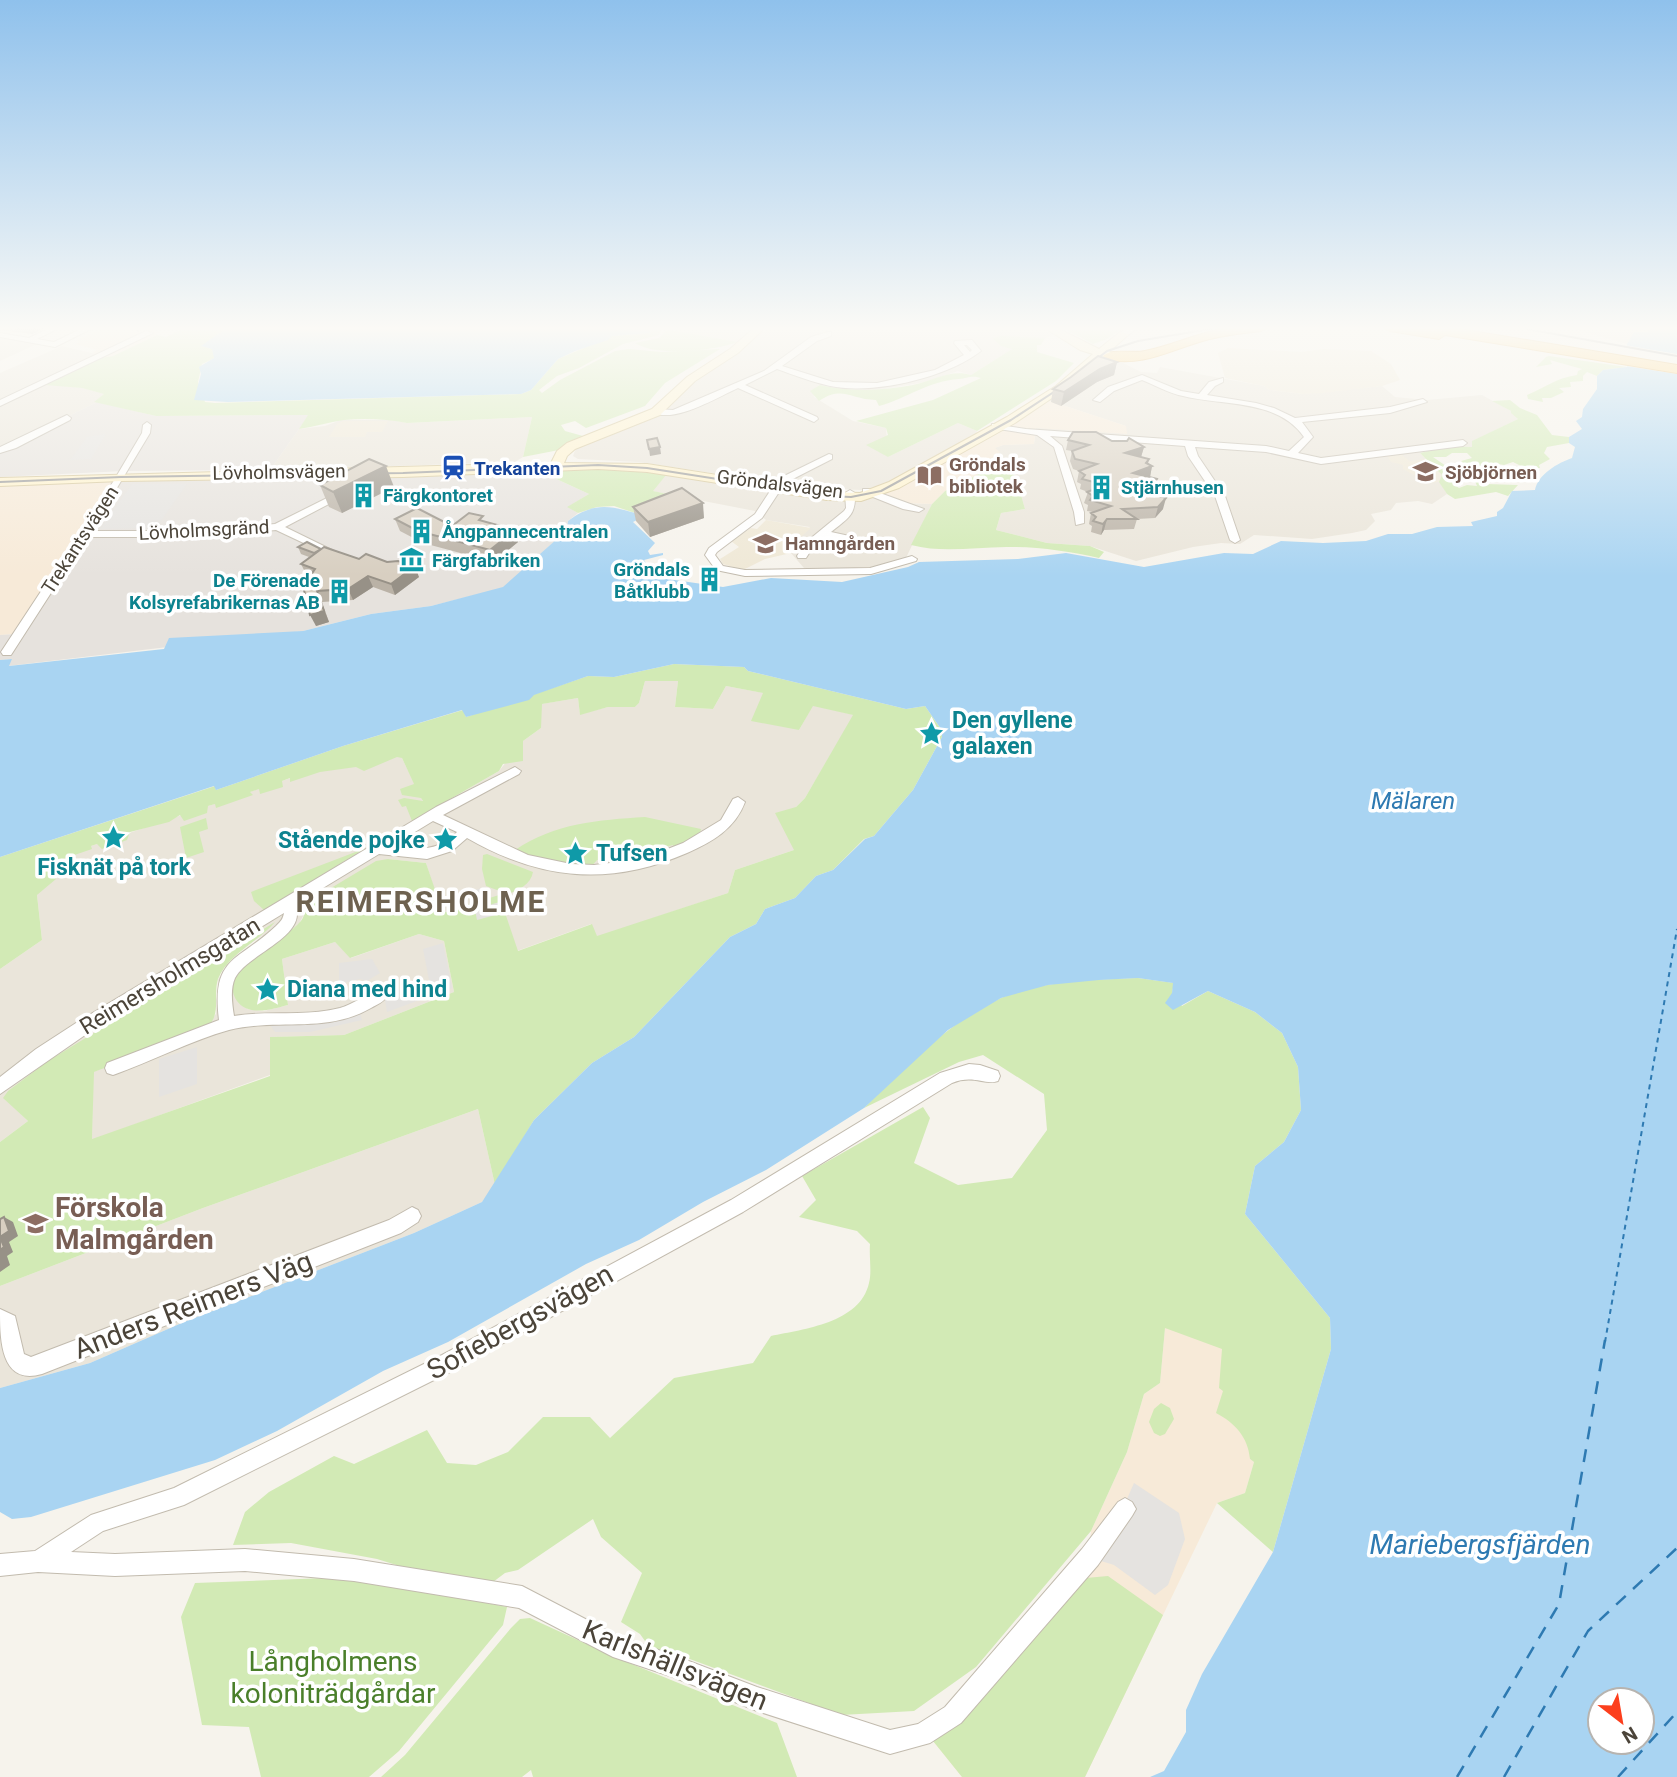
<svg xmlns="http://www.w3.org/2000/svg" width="1677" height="1777" viewBox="0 0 1677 1777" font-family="Roboto,sans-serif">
<rect width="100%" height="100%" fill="#f6f3ec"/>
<g fill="#eae5da">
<path d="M782,327h81l11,6 56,-6h112l15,7 -12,4 -52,-1 19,12 -41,26 -13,-4 -33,11 -52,9 -53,-6 -6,12 39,24 33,7 2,29 70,-34 19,8 -1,3 -31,18 -65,34 -19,4 -48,-2 -175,-26 -60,-3 -5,-3 3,-8 81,-33 24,-27 76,-55z"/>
<path d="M1568,327h83l-4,5h-13l-7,12z"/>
<path d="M0,335l22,6 17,2 -39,18z"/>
<path d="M62,346l38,9v3l-53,26 35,4 23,6 -10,8h2l-97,48v-77z"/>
<path d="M1108,359l9,1 24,12 16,1 3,-6 104,19 5,4 34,4 79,-8 13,11 32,3 55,-5 29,16 7,8 -45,22 -1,6 -24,-1 -28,7 22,22 -2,7 7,12 -15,10 -14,-3 -22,2 -5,7 -20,4 4,7 -9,9 -14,3 -40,6 -58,-4 -14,9 -19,-1 -28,4 -57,14 -46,-15 -43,-3 -51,-13 5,-17 24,-4 -9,-32 -15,-14 -7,-15 9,-3 31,-1 2,-16 90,-2 -79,-26z"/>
<path d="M532,417l-9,40 -8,5 -245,8 29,-41 26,-3 16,-6h50l16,3z"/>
<path d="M667,474l178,26 41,-9 19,12 27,1 -28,58 -31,6 -58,3 -11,-3 -13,-15 7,-14 12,-12 -44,-7 -11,-9 -103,-20z"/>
<path d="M645,681h33l-3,26 38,2 13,-23 38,7 35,37 14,-25 41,10 -49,83 -9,9 -2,43 -59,20 -7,23 -131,44 -6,-13 -74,27 -75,-37 -16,-51 -38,-4 -84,55 -5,10 -56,42 4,43 17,2 24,-6 -6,-46 53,-17 16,16 68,-24 25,7 10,51 -110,43 -73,2 -1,38 -178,65 1,-68 101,-38 22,-20 2,-34 8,-15 39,-31 -261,164 24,23 -28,21v-173l42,-29 -5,-45 16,-36 270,-92 77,-13 28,58 71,-41 24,-30 18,-13v-24l37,-6 2,16 28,-7h27l4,-4z"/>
<path d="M478,1109l17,76 -13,17 -68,31 -230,89 -94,41 -90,25v-102l203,-78z"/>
</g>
<g fill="#f7ead8">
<path d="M107,327h21l30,3 -1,5 -44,21 -13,2 -8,-5 5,-3 -22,-6 5,-2 -3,-2z"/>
<path d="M1047,400l79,26 1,8 -91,-6 -2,16 -31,1 -8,3 5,4 -3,4 4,7 -56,28 -13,13 -27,-1 -18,-6 -1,-6z"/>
<path d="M118,481l-102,153 -16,1v-149z"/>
<path d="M1239,1297l-16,94 27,59v9l4,3 -9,31 -28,10 -132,274h-123l-29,-36 19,-12 134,-151 5,-47 36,-79 17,-58 16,-11 5,-55z"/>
</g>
<g fill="#e6e2dd">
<path d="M97,402l59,14 153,-1 -39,55 -146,1 -124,6v-27z"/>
<path d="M539,471l50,23 -21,13 10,6 -10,8 -1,9 -64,58 -72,18 -60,8 -68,17 -295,35 4,-7 -12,1v-25l17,-1 101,-153 226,-2z"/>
</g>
<g fill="#efe8d6">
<path d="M681,327h67l5,1 -16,14 -61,-11z"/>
<path d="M1228,348l74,4 22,-3 47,2 20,13 9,16 -18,6 -59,7 -20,1 -34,-4 -5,-4 -39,-8 -7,-25z"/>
<path d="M343,421h45l-6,11h-15l-2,5h-36l8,-13z"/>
<path d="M1402,455l8,6 16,-2 16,16 -3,7 -11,1 -25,-14v-4l-12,-3 -4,-6z"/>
<path d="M766,520l45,8 -13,11 -7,14 -26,6 -22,11 -20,-6 -3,-5 19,-12 -8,-6 20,-13 6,1z"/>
</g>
<g fill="#d2eab5">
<path d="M186,327h42l-26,19 10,3 3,9 -13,6 -4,18 7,20 10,1 306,-9 10,-4 27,-31 54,-23 38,-3 1,-6h12l-4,8 -36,9 -44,24 -22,8 -18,14 3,3 18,-13 55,-29 14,-2 32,3 59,-3 -55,34 -20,23 -59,22 -11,-7 -14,4 4,6 18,5 -24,14 -36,7 9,-40 -125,6c-20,-4 -43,-5 -63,-3 -15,2 -30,7 -45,9l9,-14 -152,1 -62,-14 10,-8 -22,-6 -37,-3 55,-27 13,-2 44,-21 9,2z"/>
<path d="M1124,327l-17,12 -14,5 -30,-16z"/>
<path d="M667,330l9,1 61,11c-23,9 -81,15 -102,1l24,-5z"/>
<path d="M1002,336l43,2 -4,7h-4v7l37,11 -18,18 -79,50 -19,-8 -70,34 -22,-12 22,-10 -2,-7 -30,-7 77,-21 48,-22c-10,-3 -13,0 -22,1 -31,2 -51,19 -80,27l-3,-6c-25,0 -33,-15 -57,1l-9,-10 10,-6c31,7 62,6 93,0 20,-4 38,-16 58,-10l41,-26 -11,-3 -9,-8z"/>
<path d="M1546,357l3,-1 78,11 -24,3 -6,6 -10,-4 -4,4v5l-13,1 1,5 -12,1 5,4 -13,6h-9l1,4 -15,-3 -1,-4c19,-8 29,-17 50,-20l1,-4 4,-2 -32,-9 2,4 -16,3z"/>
<path d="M1510,400l10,8 17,7 15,20 17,2v6l-22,4 -3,6 6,6 -11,6 1,3h-15l-12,-6 -9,3 -12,-2 -4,4 22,4 -6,7 -26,-2 -17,-15 11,-3 -5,-5h-15l-6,4h-13l13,9 3,11 12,4 -6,4 4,3 8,-3 10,1 -2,-5 5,-1 6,4 32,1 -10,11 -12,-4 -41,7 -8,-5 -8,-12 3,-7 -22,-22 28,-7 24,1v-6l46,-22 -7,-6v-2l-19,-10z"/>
<path d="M1001,463l15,14 9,32 -24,4 -5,17 51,13 43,3 14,6 -5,6c-27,-6 -58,-11 -86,-11 -35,-1 -67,7 -102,-2l21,-41 13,-13z"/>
<path d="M581,468l86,6 -14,17 34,7 -52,15 -21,-7 -17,1 -19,6 -11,-6 22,-13 -50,-23z"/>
<path d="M674,664l70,3 4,4 158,38 19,-3 16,23 1,8 -29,53 -39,46 -10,3 -31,31 -17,6 -21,22 -30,11 -9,15 -26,13 -96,100 -42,26 -58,57 -39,65 -17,-76 -275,99 -203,78v-144l28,-21 -25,-23 5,-7 40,-30 227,-139c-16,19 -48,33 -57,57 -5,15 3,34 -9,46 -18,16 -90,37 -115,47l-2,67 178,-63v-39l74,-2 110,-43 -10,-51 -25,-7 -69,24 -15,-16 -53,17 6,46c-15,4 -39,12 -51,-4 -22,-30 47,-61 62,-78 6,-5 6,-13 7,-20l70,-42 12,-2 38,4 17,50 56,-18 19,56 74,-27 5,12 131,-43 7,-23 59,-20 -19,-37 21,-6 9,-9 48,-83 -40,-9 -14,24 -48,-9 12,-28 -37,-7 -13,23 -38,-2 3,-26h-33l-6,22 -4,4h-27l-28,8 -2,-17 -36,6 -1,24 -18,13v20l-20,3 -4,7 -87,50 -6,-15 -4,1 -4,-7 6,-2 19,3 -2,-3 -19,-3 -2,-6 14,-5 -12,-26 -5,-1 -33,14 -8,-4 -36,5 -30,10v-4l-8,3 1,6 -23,7 -1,-5 -9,3 3,3 -37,13 -1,-4 -7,2 -1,7 -23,8 -4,-6 -11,7 -39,10 -3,8 -25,9 -5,-5 -6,2 1,3 -38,13 2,17 -19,16 5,45 -42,29v-112l215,-71 1,4 127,-44 120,-36 3,7 122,-41 26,1z"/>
<path d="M645,817l56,12 -1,4 -26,17 -1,-5 -44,12 -32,3 -7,8 -31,-1 -44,-17c40,-27 83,-30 130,-33z"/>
<path d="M206,818l2,11 -9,3 5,20 -18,6 -6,-31z"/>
<path d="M366,848l-102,62 -10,-9 -3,-9z"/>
<path d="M487,854l46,18c-2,12 -14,18 -25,22l-22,-8 -4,-17 1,-14z"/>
<path d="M1138,978l36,5 -2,10 10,13 26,-15 47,21 27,21 16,34 3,43 -17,32 -29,24 -10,48 85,104 1,31 -58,203 -56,-49 28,-10 9,-31 -4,-3c-2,-22 -15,-36 -34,-46l7,-22 -4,-3 3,-39 -57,-21 -5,55 -16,11 -17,58 -36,79 -115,136 -62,44 -73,4 -154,-57 -37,-10 -10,-14 -19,-12 21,-49 -41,-36 -8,-18 -75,51 -13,3 -12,9 -87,-14 -29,-9 -86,-16 -58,2 12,-33 24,-20 65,-36 20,8 73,-34 20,33 29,2 32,-13 35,-35h47l20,21 64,-60 79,-15 18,-27c33,-7 89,-13 98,-53 3,-11 0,-26 1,-39l-13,-13 -58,-14 17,-17 -14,-24 121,-69 7,11 -16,45 44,22 54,-7 35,-48 -3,-36 -61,-39 -24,7 -95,46c40,-40 84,-86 137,-110 42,-18 92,-18 137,-20z"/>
<path d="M1161,1403l9,5 4,11 -9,15 -5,2 -6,-3 -5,-11 5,-13z"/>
<path d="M1108,1576l55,39 -78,162h-123l-29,-36 19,-12 134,-151z"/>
<path d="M326,1578l69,7 112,22 -4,18 -104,126 -30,26h-108l-12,-50 -47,-2 -21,-108 14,-34z"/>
<path d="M530,1618l87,40 160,65 20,54h-264l-2,-7 -9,7h-141l24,-22 106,-127 9,-9z"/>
</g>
<g fill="#e5e3e0">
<path d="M106,434l-15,25 -21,1 17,-23z"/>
<path d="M132,484h55l-31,44 -56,1z"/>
<path d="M485,887l4,18 18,-5 3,11 -33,9 -6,-29z"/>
<path d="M443,943l9,45 -65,24 -3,-18 45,-14 -6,-31z"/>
<path d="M372,959l8,14 -13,8 -7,-2 -21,5v-21z"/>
<path d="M360,1013l2,7 -52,12h-35l-6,-8h42z"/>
<path d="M197,1047v37l-38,13v-38z"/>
<path d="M1134,1483l45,30 6,26 -17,46 -13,10 -41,-30 -26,-8 35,-49z"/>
</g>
<g fill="#a9d4f2" fill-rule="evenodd">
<path d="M228,327h423l-1,6 -38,3 -4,4 -33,11 -17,8 -27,31 -10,4 -293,8 -34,-2 7,-26 -2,-7 15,-9 -2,-9 -11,-3z"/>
<path d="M1651,327h26v1450h-527l14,-6 22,-39v-22l16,-36 71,-122 58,-203 -1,-31 -85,-104 10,-48 29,-24 17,-32 -3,-43 -16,-34 -27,-21 -47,-21 -35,19 -8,-7 7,-10 1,-10 -35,-5 -39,2 -51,5 -47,13 -53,32 -84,78 -98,62 -63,32 -64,38 -53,24 -138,78 -65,29 -106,60 -62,29 -184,57 -19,2 -12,-7v-124l90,-25 94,-41 230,-89 68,-31 52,-82 58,-57 42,-26 96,-100 26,-13 9,-15 30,-11 21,-22 17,-6 32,-31 9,-3 39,-46 29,-53 -1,-8 -16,-23 -19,3 -158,-38 -4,-4 -70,-3 -60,13 -26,-1 -54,19 -5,5 -63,17 -4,-7 -119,36 -127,44 -2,-4 -214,71v-197l12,-1 -3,7 155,-17 5,-11 134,-7 68,-17 60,-8 72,-19 64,-57 1,-9c24,-18 40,-16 67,-8l2,7 -4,2 22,21 -7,8 2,4 13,-2v2l-19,5 10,17 69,10 48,-9 71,4 66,-15 11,-5 99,-3 48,-6 78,14 80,-14 29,1 28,-13 42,2 43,-2 22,-7h24l25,-7 36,-1 -2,-4 26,-6v-4l6,-4 9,-17 23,-1c3,-16 23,-27 37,-32l3,-11 -6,-4v-6l13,-8 -6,-8 6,-4 1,-8 14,-20v-13l6,-6 24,-3v-23l7,-12h14zM1600,1700h42v42h-42z"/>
</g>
<path fill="#f6f3ec" d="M1624,345l53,9v20l-58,-9 4,-1z"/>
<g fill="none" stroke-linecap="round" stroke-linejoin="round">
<path stroke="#2e7ab2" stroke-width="2" stroke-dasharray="5 4.5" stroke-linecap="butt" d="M1605,1342l72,-413"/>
<g stroke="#2e7ab2" stroke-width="2.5" stroke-dasharray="13 10" stroke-linecap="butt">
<path d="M1457,1777l102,-173 46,-264"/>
<path d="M1504,1777l84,-146 89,-83"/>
<path d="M1618,1777l59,-65"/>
</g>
<defs>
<g id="street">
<path d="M51,327h10l-24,12 17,3 31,-15h10l-40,20 -55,-10v-4l29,5z"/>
<path d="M1129,327h9l-11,9h-6v-4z"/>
<path d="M146,331l7,2 -153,73v-6z"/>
<path d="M828,332h3v4l-14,5 -35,25 51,16 44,1 58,-13 29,-15 -10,-12 1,-2 17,-1 9,11c-35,27 -108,44 -151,35 -18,-4 -36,-11 -53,-17l-32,16 72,32 1,2 -4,3 -76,-34c-22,10 -64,36 -86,24l4,-3 17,1 91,-39 47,-34zM964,345h3l5,5 -2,2z"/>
<path d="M1142,375l39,16 18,3 10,-12 14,-4v4l-8,4 -8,9 49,8 18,5 21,10 95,-11 33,-8 4,3 -37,11 -88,9 11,15 -15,16 23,5 142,-18 4,3 -4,3 -142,18 -55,-12 -71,-5 3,9 27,40 15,44 -5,3 -5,-3 -15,-44 -27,-40 -3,-10 -135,-10 12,10 22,66v11l-8,2 -2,-13 -20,-65 -17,-12 -45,-7v-4l34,5 240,17 23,5 15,-14c-26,-38 -81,-31 -121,-41 -15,-3 -28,-11 -41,-16l-28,11 -14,11 -7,-2 15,-13z"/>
<path d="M67,415l4,3 -1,2 -54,28 -16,5v-6z"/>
<path d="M147,422l4,3 -1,8 -59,98h106l78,-7 68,-34 5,3 -2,2 -61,32 51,25 -9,2 -51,-24 -79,7h-110l-76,118h-8l-2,-3 112,-170 29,-49 1,-8z"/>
<path d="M829,454l3,1v4l-47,24 -23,35 -45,34 -2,3 8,11 22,4 125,-2 42,-12 5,3 -1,2 -45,13 -126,2 -29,-6 -11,-15 4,-7 46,-34 23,-35z"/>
<path d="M863,489h6l55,20 -5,3 -16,-3 -40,-16z"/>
<path d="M850,490l5,3c1,23 -7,25 -24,39l37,8v4l-43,-7 -12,10 -7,11h-8l-1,-2 8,-13 39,-32 2,-3 -1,-15z"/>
<path d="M515,767l6,4 -2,3 -76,41 85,40 43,9 23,1 48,-6 41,-16 38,-23 12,-21 5,-2 7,5c-10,27 -33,40 -58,51 -78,34 -147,27 -220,-15l-15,13 -25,8 -48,-5 -84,51c14,31 -48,49 -60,73 -5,11 -3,26 -1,38 35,-6 71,1 106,-8 14,-4 26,-14 40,-19l5,1 3,5c-4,7 -10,9 -17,13 -44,26 -95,10 -142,22 -37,10 -79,32 -116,45l-6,-2 -2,-5 2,-5 112,-43c-8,-64 19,-58 57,-94 5,-5 7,-7 8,-13l-196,120 -88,61v-17l36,-28 40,-26 360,-216zM433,821l24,11c-18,20 -40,18 -65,14z"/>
<path d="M969,1064l11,1 18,6 2,5 -2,5c-13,5 -24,-7 -46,2l-209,129 -287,157 -272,136 -81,26 -32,21 44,2 130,-5 109,10 168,27 96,50 55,19 84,32 133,43 28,-6 27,-17 137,-158 36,-47 7,-4 7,4 4,7 -4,7 -34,49 -137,158 -31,20 -40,11 -133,-43 -84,-34 -60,-20 -94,-49 -165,-27 -109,-10 -130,5 -77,-4 -38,4v-22l35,-3 56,-36 83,-27 268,-133 289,-155 209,-127z"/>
<path d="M412,1207l6,3 3,6 -3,6 -17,11 -359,141c-42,12 -42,-35 -42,-65l15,7 9,38 7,3 358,-137z"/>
</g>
<path id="secondary" d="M755,327h11l-28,26 -43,28 -35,34 -85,34 -8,7 -3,7 83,1 180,28 33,1 29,-11 118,-65 49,-31 37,-32 -13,-4 -37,-23h12l44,22 21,-17 9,2 -20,18 5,2v4l-11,-1 -39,33 -49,33 -116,65 -38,13 -34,-1 -180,-28 -49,-3 -195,8 -282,4 -121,5v-8l551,-15 6,-12 10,-8 85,-34 35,-32 43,-28z"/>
<g id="highway">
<path d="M1230,327h38l-7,4c-18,2 -37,4 -55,9 -34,9 -64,28 -101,19l-2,-3c9,-8 30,-2 42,-5 29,-6 55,-19 85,-24z"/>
<path d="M1383,327h65l229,38v8l-232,-38 -6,4 -49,-8z"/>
</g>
</defs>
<use href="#street" stroke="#c2bbae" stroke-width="2"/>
<use href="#secondary" stroke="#d6c79b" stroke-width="2"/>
<use href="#highway" stroke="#e0a43c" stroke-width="2"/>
<use href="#street" fill="#fff" fill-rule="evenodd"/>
<use href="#secondary" fill="#fff3cd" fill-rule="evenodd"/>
<use href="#highway" fill="#ffcf6e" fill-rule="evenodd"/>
<g stroke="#9a9a9a" stroke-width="2">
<path d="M1516,327l161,29"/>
<path d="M0,482l121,-5 282,-4 195,-8 49,3 180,28 24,1 30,-6 130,-71 49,-32 47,-37 31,-10 84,-14"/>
</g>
<defs>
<path id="rail" d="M138,330l5,-3"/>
</defs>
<use href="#rail" stroke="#9a9a9a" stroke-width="3.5"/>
<use href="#rail" stroke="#fff" stroke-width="2" stroke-dasharray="6" stroke-linecap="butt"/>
</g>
<g fill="#bab2a6">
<path d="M0,327h47l-15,7 -32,-4z"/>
<path d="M1117,362l-3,13 -17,7 -36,24 -10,-4 2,-13z"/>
<path d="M1068,440l44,1 32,6 -3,10 11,9 -2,11 11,10 -3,9 5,13 -8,9 -18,1 -3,10 -30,1 -3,5 -10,-3 1,-6 -3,-2 2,-11 2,-1 -6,-1 1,-6 -4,-2 4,-11 -8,-3 1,-5 -4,-2 2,-11 -6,-2 -3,-8 2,-10 -6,-1z"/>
<path d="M320,485l74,2 -52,26 -13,-6z"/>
<path d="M633,507l71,11 -54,19 -14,-16z"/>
<path d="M395,519l57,7 63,4 3,12 -24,20 -71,-19 -23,-12z"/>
<path d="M298,547l23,2 98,28 -24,18 -22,-8 -20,13 -31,2 7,20 -13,4 -6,-50 -4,-2 -5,-10 8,-7 -8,-3z"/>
</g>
<g fill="#979187">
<path d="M35,327h12l-15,7 -3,-4z"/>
<path d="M1117,362l-3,13 -17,7 -36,24 3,-14 36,-23z"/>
<path d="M660,447l1,7 -11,2 -1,-7z"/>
<path d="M1144,447l-3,10 -16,-4z"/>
<path d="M1149,459l-2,9 5,-2 -2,11 -17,-4z"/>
<path d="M386,466l8,21 -52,26 -9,-21z"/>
<path d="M1157,479l-2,10 6,-2 -3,11 -12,-6z"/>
<path d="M1166,498l-3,11 -8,9 3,-11z"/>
<path d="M703,503l1,15 -54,19 -2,-15z"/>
<path d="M1107,519l-3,11 -3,5 2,-11z"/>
<path d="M515,530l3,12 -24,20 -4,-12z"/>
<path d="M415,566l4,11 -24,18 -4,-11z"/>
<path d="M368,576l5,11 -20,13 -5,-11z"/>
<path d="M317,591l12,31 -13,4 -6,-11z"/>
<path d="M4,1217l9,5 5,14 -9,6 4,10 -6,4 3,9 -10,7v-35z"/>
</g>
<g fill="#d8cfc1" stroke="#979187" stroke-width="2">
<path d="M6,327h29l-6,3z"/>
<path d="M1098,356l19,6 -17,7 -36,23 -11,-3 18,-12z"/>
<path d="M1073,432h23l16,9h15l2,-3 15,9 -19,6 24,6 -3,4 6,3 -19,7 24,6 -2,4 6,4 -15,5 20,6 -8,9 -36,2 15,10h-30l-4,5 -10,-3 3,-4 -5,-4 20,-7 -21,-6 3,-4 -6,-4 18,-7 -23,-6 3,-4 -6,-4 18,-7 -22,-5 -3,-8 17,-6 -21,-5z"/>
<path d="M657,438l3,9 -11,2 -2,-9z"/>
<path d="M369,459l17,7 -53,26 -13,-7z"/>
<path d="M682,488l21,15 -55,19 -15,-15z"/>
<path d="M417,508l35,18 17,-13 14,3 -4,4 36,10 -25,20 -72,-19 -23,-12z"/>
<path d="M307,542l14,7 -7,4 -16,-6z"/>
<path d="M324,547l35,12 7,-5 21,8 11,-1 17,5 -24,18 -23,-8 -20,13 -31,2 7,20 -14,4 -7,-29 12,-17 -14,-5z"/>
<path d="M4,1217l5,14 -9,6v-18z"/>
<path d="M0,1237l4,10 -4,3z"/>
</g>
<linearGradient id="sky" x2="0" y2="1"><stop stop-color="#8fc1ec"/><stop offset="0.57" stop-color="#fbfaf6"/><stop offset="1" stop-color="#fbfaf6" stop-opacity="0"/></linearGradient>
<rect width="1677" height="576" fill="url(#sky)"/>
<defs>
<symbol id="station-bare" viewBox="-9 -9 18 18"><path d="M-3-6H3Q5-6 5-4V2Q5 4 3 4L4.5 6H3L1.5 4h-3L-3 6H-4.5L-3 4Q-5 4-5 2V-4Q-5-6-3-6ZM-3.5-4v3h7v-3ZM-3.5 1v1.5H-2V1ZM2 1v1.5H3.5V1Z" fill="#1a4fb4" stroke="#fff" stroke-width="2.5" paint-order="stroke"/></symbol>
<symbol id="school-bare" viewBox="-9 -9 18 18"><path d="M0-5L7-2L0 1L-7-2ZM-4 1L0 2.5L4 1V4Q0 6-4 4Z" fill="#8d6e63" stroke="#fff" stroke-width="2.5" paint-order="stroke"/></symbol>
<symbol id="library-bare" viewBox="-9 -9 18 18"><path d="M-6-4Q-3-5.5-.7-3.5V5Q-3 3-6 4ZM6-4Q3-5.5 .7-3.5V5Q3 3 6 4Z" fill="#8d6e63" stroke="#fff" stroke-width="2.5" paint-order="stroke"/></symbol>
<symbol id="building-bare" viewBox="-9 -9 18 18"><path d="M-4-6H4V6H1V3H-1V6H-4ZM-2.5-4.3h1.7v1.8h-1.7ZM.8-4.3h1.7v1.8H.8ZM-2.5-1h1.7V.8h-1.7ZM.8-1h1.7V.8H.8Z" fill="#0f9aa8" stroke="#fff" stroke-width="2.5" paint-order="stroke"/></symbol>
<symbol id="museum-bare" viewBox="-9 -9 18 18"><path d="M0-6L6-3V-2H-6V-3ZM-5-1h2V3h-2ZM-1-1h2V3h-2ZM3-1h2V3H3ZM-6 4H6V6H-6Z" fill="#0f9aa8" stroke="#fff" stroke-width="2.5" paint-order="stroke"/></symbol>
<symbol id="sight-bare" viewBox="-9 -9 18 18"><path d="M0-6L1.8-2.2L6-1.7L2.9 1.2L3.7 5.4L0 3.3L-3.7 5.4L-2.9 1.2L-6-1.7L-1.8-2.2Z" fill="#0f9aa8" stroke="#fff" stroke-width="2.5" paint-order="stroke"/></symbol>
</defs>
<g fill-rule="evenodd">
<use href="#station-bare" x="436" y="450" width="35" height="35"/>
<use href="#school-bare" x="1408" y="454" width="35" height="35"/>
<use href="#library-bare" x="912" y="458" width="35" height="35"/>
<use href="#building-bare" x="1084" y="470" width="35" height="35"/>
<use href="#building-bare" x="346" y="478" width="35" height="35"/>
<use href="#building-bare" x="404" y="514" width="35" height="35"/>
<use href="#school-bare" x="748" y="526" width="35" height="35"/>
<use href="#museum-bare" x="394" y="542" width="35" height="35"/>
<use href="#building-bare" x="692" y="562" width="35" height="35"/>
<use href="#building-bare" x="322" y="574" width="35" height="35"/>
<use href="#sight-bare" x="914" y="716" width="35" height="35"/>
<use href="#sight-bare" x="96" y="820" width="35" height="35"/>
<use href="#sight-bare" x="428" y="822" width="35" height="35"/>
<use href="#sight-bare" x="558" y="836" width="35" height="35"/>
<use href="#sight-bare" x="250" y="972" width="35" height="35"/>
<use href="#school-bare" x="18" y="1206" width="35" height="35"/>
</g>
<g text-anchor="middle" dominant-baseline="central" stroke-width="7" stroke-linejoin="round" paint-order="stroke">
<g font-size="19" font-weight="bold" fill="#785e54" stroke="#fff" text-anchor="start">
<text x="949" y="464">Gröndals<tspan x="949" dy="22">bibliotek</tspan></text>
<text x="1445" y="472">Sjöbjörnen</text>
<text x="785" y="543">Hamngården</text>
</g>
<g font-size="19" font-weight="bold" fill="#164399" stroke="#fff" text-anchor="start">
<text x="474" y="468">Trekanten</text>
</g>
<g font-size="19" fill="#4b4439" stroke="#fff">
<text transform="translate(279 472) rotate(-1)">Lövholmsvägen</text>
<text transform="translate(780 484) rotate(7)">Gröndalsvägen</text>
<text transform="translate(204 530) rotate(-3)">Lövholmsgränd</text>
<text transform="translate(80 540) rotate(-57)">Trekantsvägen</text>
</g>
<g font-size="19" font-weight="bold" fill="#0d838f" stroke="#fff" text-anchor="start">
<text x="1121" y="487">Stjärnhusen</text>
<text x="383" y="495">Färgkontoret</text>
<text x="442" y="531">Ångpannecentralen</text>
<text x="432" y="560">Färgfabriken</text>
<text x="690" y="569" text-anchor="end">Gröndals<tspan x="690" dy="22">Båtklubb</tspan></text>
<text x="320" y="580" text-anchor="end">De Förenade<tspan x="320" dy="22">Kolsyrefabrikernas AB</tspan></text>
</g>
<g font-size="23" font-weight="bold" fill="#0d838f" stroke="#fff" text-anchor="start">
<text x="952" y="720">Den gyllene<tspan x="952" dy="26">galaxen</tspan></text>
<text x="425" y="840" text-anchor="end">Stående pojke</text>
<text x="596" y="853">Tufsen</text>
<text x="114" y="867" text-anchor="middle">Fisknät på tork</text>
<text x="287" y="989">Diana med hind</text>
</g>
<g font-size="23" fill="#4b4439" stroke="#fff">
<text transform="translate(170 976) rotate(-31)">Reimersholmsgatan</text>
</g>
<g font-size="24" font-style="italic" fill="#2e7ab2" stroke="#fff">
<text x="1413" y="801">Mälaren</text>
</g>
<g font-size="28" font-weight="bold" fill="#785e54" stroke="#fff" text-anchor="start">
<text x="55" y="1207">Förskola<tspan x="55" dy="32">Malmgården</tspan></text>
</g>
<g font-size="28" fill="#4b4439" stroke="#fff">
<text transform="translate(193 1305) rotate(-21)">Anders Reimers Väg</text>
<text transform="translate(520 1322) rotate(-29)">Sofiebergsvägen</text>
<text transform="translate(675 1665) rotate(22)">Karlshällsvägen</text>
</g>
<g font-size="28" font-style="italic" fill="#2e7ab2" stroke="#fff">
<text x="1480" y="1544">Mariebergsfjärden</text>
</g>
<g font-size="28" fill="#4a7f2a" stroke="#fff">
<text x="333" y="1661">Långholmens<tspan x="333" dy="32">koloniträdgårdar</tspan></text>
</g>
<g font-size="30" font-weight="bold" letter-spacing="2" fill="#6e6250" stroke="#fff">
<text x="421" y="901">REIMERSHOLME</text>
</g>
</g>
<g transform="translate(1621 1721) rotate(149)"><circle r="33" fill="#ffffff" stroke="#b7b4b0" stroke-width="2"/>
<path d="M0-5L12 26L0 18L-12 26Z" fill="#fc3f1d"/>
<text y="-10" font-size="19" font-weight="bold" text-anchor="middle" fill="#4b4439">N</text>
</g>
</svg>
